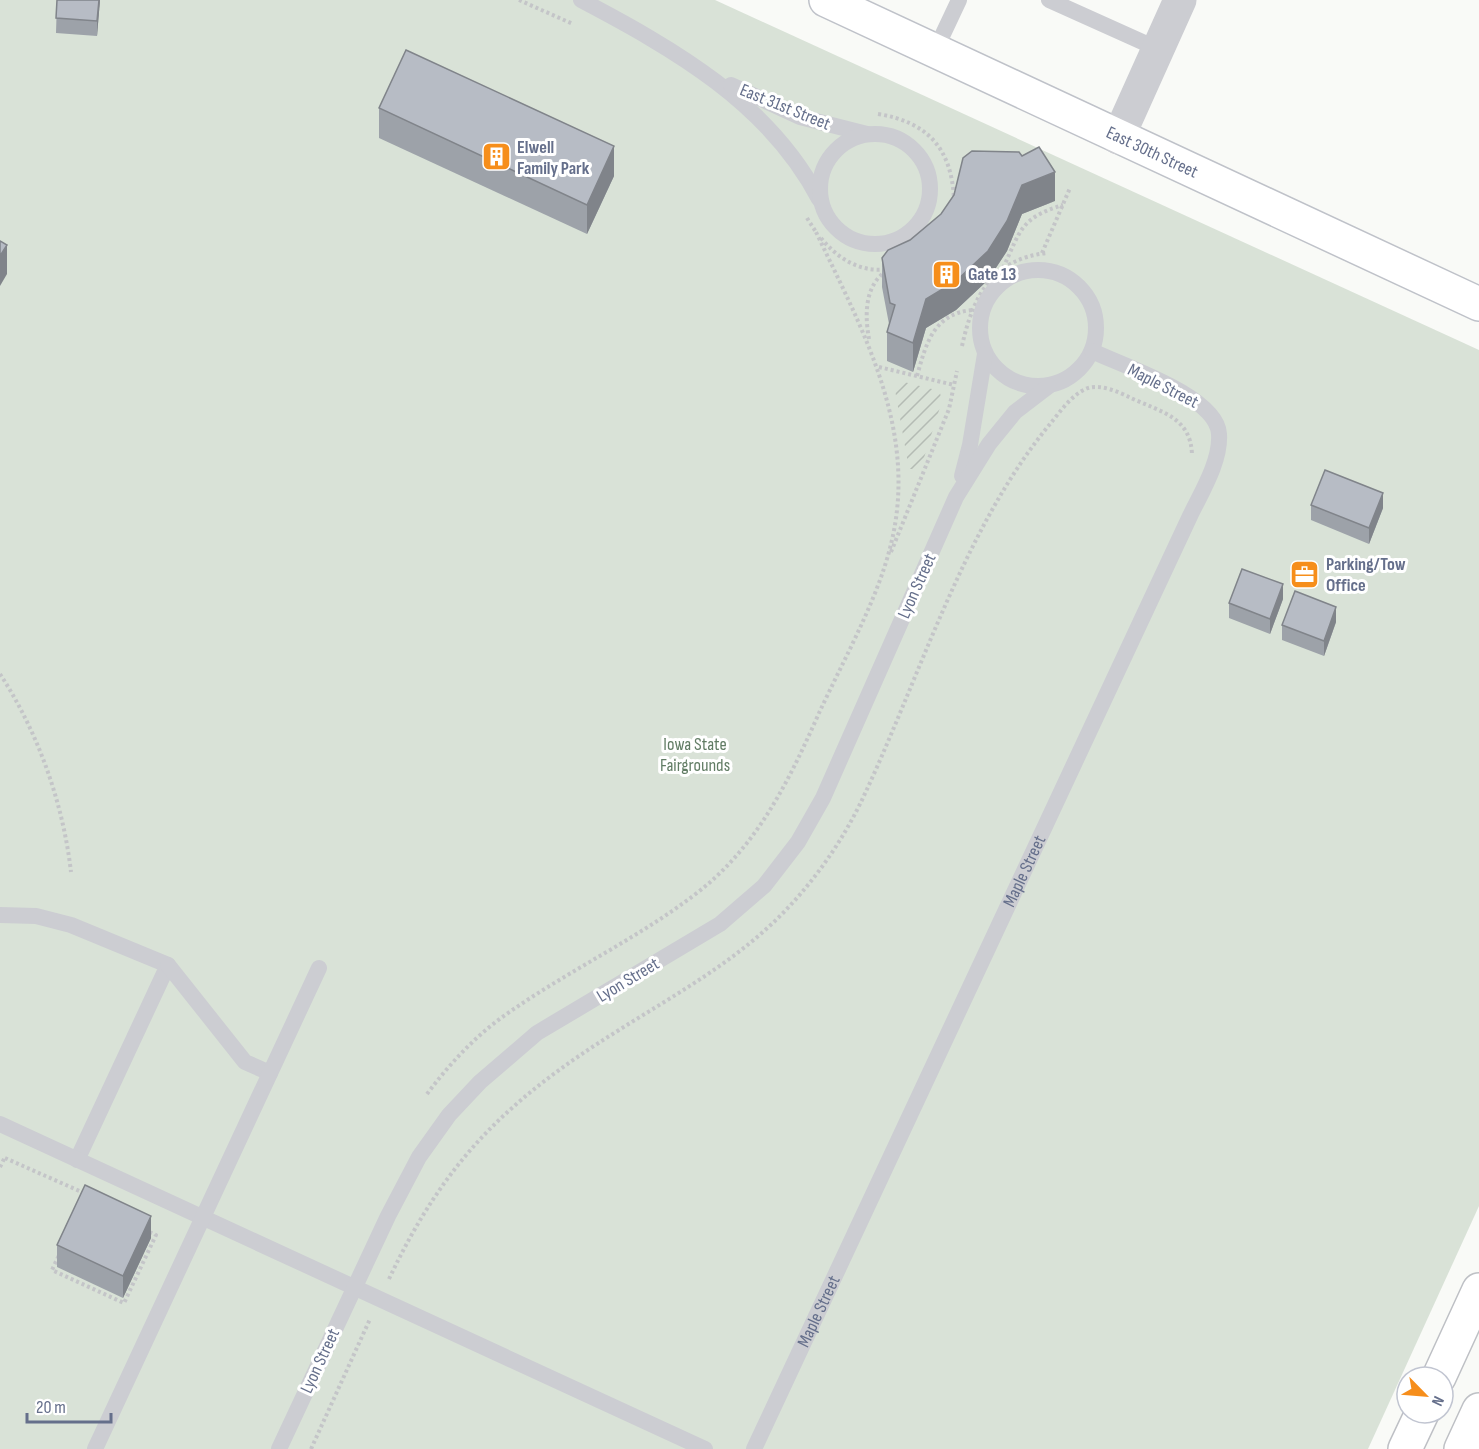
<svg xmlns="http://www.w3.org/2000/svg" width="1479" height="1449" viewBox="0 0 1479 1449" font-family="'Sofia Sans Condensed',sans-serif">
<defs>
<pattern id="garden-furrows" width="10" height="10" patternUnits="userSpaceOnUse" patternTransform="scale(1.5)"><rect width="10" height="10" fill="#d9e2d7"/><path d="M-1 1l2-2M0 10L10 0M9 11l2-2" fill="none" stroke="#b4bbb4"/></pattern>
</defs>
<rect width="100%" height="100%" fill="#f9faf7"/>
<path fill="#d9e2d7" d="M0,0h715l764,350v856l-111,243h-1368z"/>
<path fill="url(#garden-furrows)" d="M900,381l36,9 4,3 2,8 -20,63 -3,5h-10l-14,-79v-5z"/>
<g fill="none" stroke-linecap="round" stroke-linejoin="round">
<defs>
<g id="secondary">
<path id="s2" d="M826,0l653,304"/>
</g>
<g id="primary">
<path d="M1439,1377l40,-87"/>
<path d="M1405,1449l17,-36"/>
<path d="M1461,1449l18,-39"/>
</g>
</defs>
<use href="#secondary" stroke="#bfc2c9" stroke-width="36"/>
<use href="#primary" stroke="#bec0c5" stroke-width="36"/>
<g stroke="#c4c5c8" stroke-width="4" stroke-dasharray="3 3" stroke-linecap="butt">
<path d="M519,0l54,24"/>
<path d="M878,114c50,8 74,35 76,86"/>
<path d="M807,218l9,14"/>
<path d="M821,238c16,20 39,35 66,31"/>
<path d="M1042,253l28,-65"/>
<path d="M1003,268c18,-38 17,-50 60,-63"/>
<path d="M869,339c-4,-22 -5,-52 16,-67"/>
<path d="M962,346c11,-50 30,-87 85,-93"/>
<path d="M879,367l75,18"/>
<path d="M917,376c9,-32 16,-62 55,-66"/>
<path d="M891,552l58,-143 8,-38"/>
<path d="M0,674c38,58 63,129 71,198"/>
<path d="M427,1094c24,-32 51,-61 84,-83 59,-41 125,-72 182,-115 63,-47 95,-113 126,-183 24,-52 59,-114 72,-169 28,-113 -28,-213 -75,-312"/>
<path d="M5,1158l79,35"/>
<path d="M0,1167l5,-10"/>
<path d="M84,1202l72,33 -32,68 -72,-33z"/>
<path d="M389,1279c56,-119 119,-180 230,-249 57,-36 116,-68 164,-117 32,-33 58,-70 78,-111 59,-124 102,-273 189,-378 10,-12 22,-30 38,-36 13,-4 31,4 43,10 30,14 60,19 61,57"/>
<path d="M311,1449l59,-130"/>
</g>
<g stroke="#cccdd2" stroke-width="16">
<path d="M581,0c93,49 188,103 238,199"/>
<path d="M1049,0l109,49"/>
<path d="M935,51l24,-51"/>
<path d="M731,85l69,32 67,17"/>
<circle cx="875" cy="189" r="55"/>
<circle cx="1038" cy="328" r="58"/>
<path d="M962,476l8,-31 15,-91"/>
<path d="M0,915l36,1 35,9 97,40 -91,195"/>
<path d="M168,965l77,97 25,11"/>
<path d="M0,1124l705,325"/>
<path d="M95,1449l224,-481"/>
<path d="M279,1449l109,-233 31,-59 30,-42 31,-33 57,-49 183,-109 44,-38 34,-44 25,-44 133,-301 33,-53 26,-32 34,-26"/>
<path id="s1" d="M754,1449l436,-933c11,-23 31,-55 29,-82 -2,-38 -96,-68 -127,-83"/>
</g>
<path stroke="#cccdd2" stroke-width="33" d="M1118,138l62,-138"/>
<use href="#secondary" stroke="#fff" stroke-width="33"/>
<use href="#primary" stroke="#fff" stroke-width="33"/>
</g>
<g fill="#9da2a9">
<path d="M57,0h43l-3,36 -41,-3z"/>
<path d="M379,108l235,68 -27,58 -208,-96z"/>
<path d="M1055,201l-33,13 -15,37 -19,29 -32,30 -30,18 -13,44 -26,-11v-29l2,-8 -7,-37v-29z"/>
<path d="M1311,505l72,3 -14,36 -58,-24z"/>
<path d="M1283,599l-13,35 -41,-16v-15z"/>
<path d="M1336,622l-12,34 -42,-16v-15z"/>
<path d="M151,1238l-28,60 -66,-31v-22z"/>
</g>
<g fill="#80848a">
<path d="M99,0h1l-3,36v-15z"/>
<path d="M614,146v30l-27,58v-29z"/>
<path d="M1055,172v29l-33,13 -15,37 -19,29 -32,30 -30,18 -13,44v-29l13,-44 96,-114z"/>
<path d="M7,245v29l-7,12v-30z"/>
<path d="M1383,493v15l-14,36v-16z"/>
<path d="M1283,584v15l-13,35v-15z"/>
<path d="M1336,607v15l-12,34v-15z"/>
<path d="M151,1216v22l-28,60v-22z"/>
</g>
<g fill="#b7bcc5" stroke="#80848a" stroke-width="1.5">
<path d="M57,0h42l-2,21 -41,-3z"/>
<path d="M406,50l208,96 -27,59 -208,-97z"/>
<path d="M1039,147l16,25 -33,13 -15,36 -19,30 -32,30 -30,18 -13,44 -26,-11 8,-27 -5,-2 -8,-45 6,-8 22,-10 31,-26 13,-19 9,-37 9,-7 47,1 3,4z"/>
<path d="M0,241l7,4 -7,11z"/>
<path d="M1325,470l58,23 -14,35 -58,-23z"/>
<path d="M1242,569l41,15 -13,35 -41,-16z"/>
<path d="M1295,591l41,16 -12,34 -42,-16z"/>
<path d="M85,1185l66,31 -28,60 -66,-31z"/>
</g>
<defs>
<symbol id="building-square" viewBox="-11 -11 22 22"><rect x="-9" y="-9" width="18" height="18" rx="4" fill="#f68e1b" stroke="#fff"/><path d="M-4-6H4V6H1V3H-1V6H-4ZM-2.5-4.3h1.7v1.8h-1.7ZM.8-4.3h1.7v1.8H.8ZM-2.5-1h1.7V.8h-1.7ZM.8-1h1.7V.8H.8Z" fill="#fff"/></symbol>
<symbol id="office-square" viewBox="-11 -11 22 22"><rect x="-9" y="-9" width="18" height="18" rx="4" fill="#f68e1b" stroke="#fff"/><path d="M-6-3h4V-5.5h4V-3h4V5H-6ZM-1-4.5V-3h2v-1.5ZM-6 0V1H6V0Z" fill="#fff"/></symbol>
</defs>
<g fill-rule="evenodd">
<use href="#building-square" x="480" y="140" width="33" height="33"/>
<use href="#building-square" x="930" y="258" width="33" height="33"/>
<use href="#office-square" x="1288" y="558" width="33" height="33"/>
</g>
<g text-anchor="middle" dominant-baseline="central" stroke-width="6" stroke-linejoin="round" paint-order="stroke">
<g font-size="18" fill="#656f8b" stroke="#fff">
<text transform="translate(785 107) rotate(22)">East 31st Street</text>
<text stroke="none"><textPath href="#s2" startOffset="360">East 30th Street</textPath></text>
<text transform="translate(1163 386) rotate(27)">Maple Street</text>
<text transform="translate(917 586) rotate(-66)">Lyon Street</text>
<text stroke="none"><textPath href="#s1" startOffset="638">Maple Street</textPath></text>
<text transform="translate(628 980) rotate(-31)">Lyon Street</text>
<text stroke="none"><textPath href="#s1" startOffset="152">Maple Street</textPath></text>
<text transform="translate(320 1361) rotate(-65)">Lyon Street</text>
</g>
<g font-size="18" font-weight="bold" fill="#656f8b" stroke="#fff" text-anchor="start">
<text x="517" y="147">Elwell<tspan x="517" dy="21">Family Park</tspan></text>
<text x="968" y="274">Gate 13</text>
<text x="1326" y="564">Parking/Tow<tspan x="1326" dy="21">Office</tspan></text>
</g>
<g font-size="18" fill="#617c64" stroke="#fff">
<text x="695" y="744">Iowa State<tspan x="695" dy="21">Fairgrounds</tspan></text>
</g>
</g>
<g transform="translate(1425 1395) rotate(115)"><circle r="28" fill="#ffffff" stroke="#c1c5d1" stroke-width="1.5"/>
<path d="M0-4.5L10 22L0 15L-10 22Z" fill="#f68e1b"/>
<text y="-9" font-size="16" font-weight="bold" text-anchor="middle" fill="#656f8b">N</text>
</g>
<path d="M27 1413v9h84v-9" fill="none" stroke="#656f8b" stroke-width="3"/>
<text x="36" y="1413" font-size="18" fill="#656f8b" stroke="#ffffff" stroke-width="4.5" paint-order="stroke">20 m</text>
</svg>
